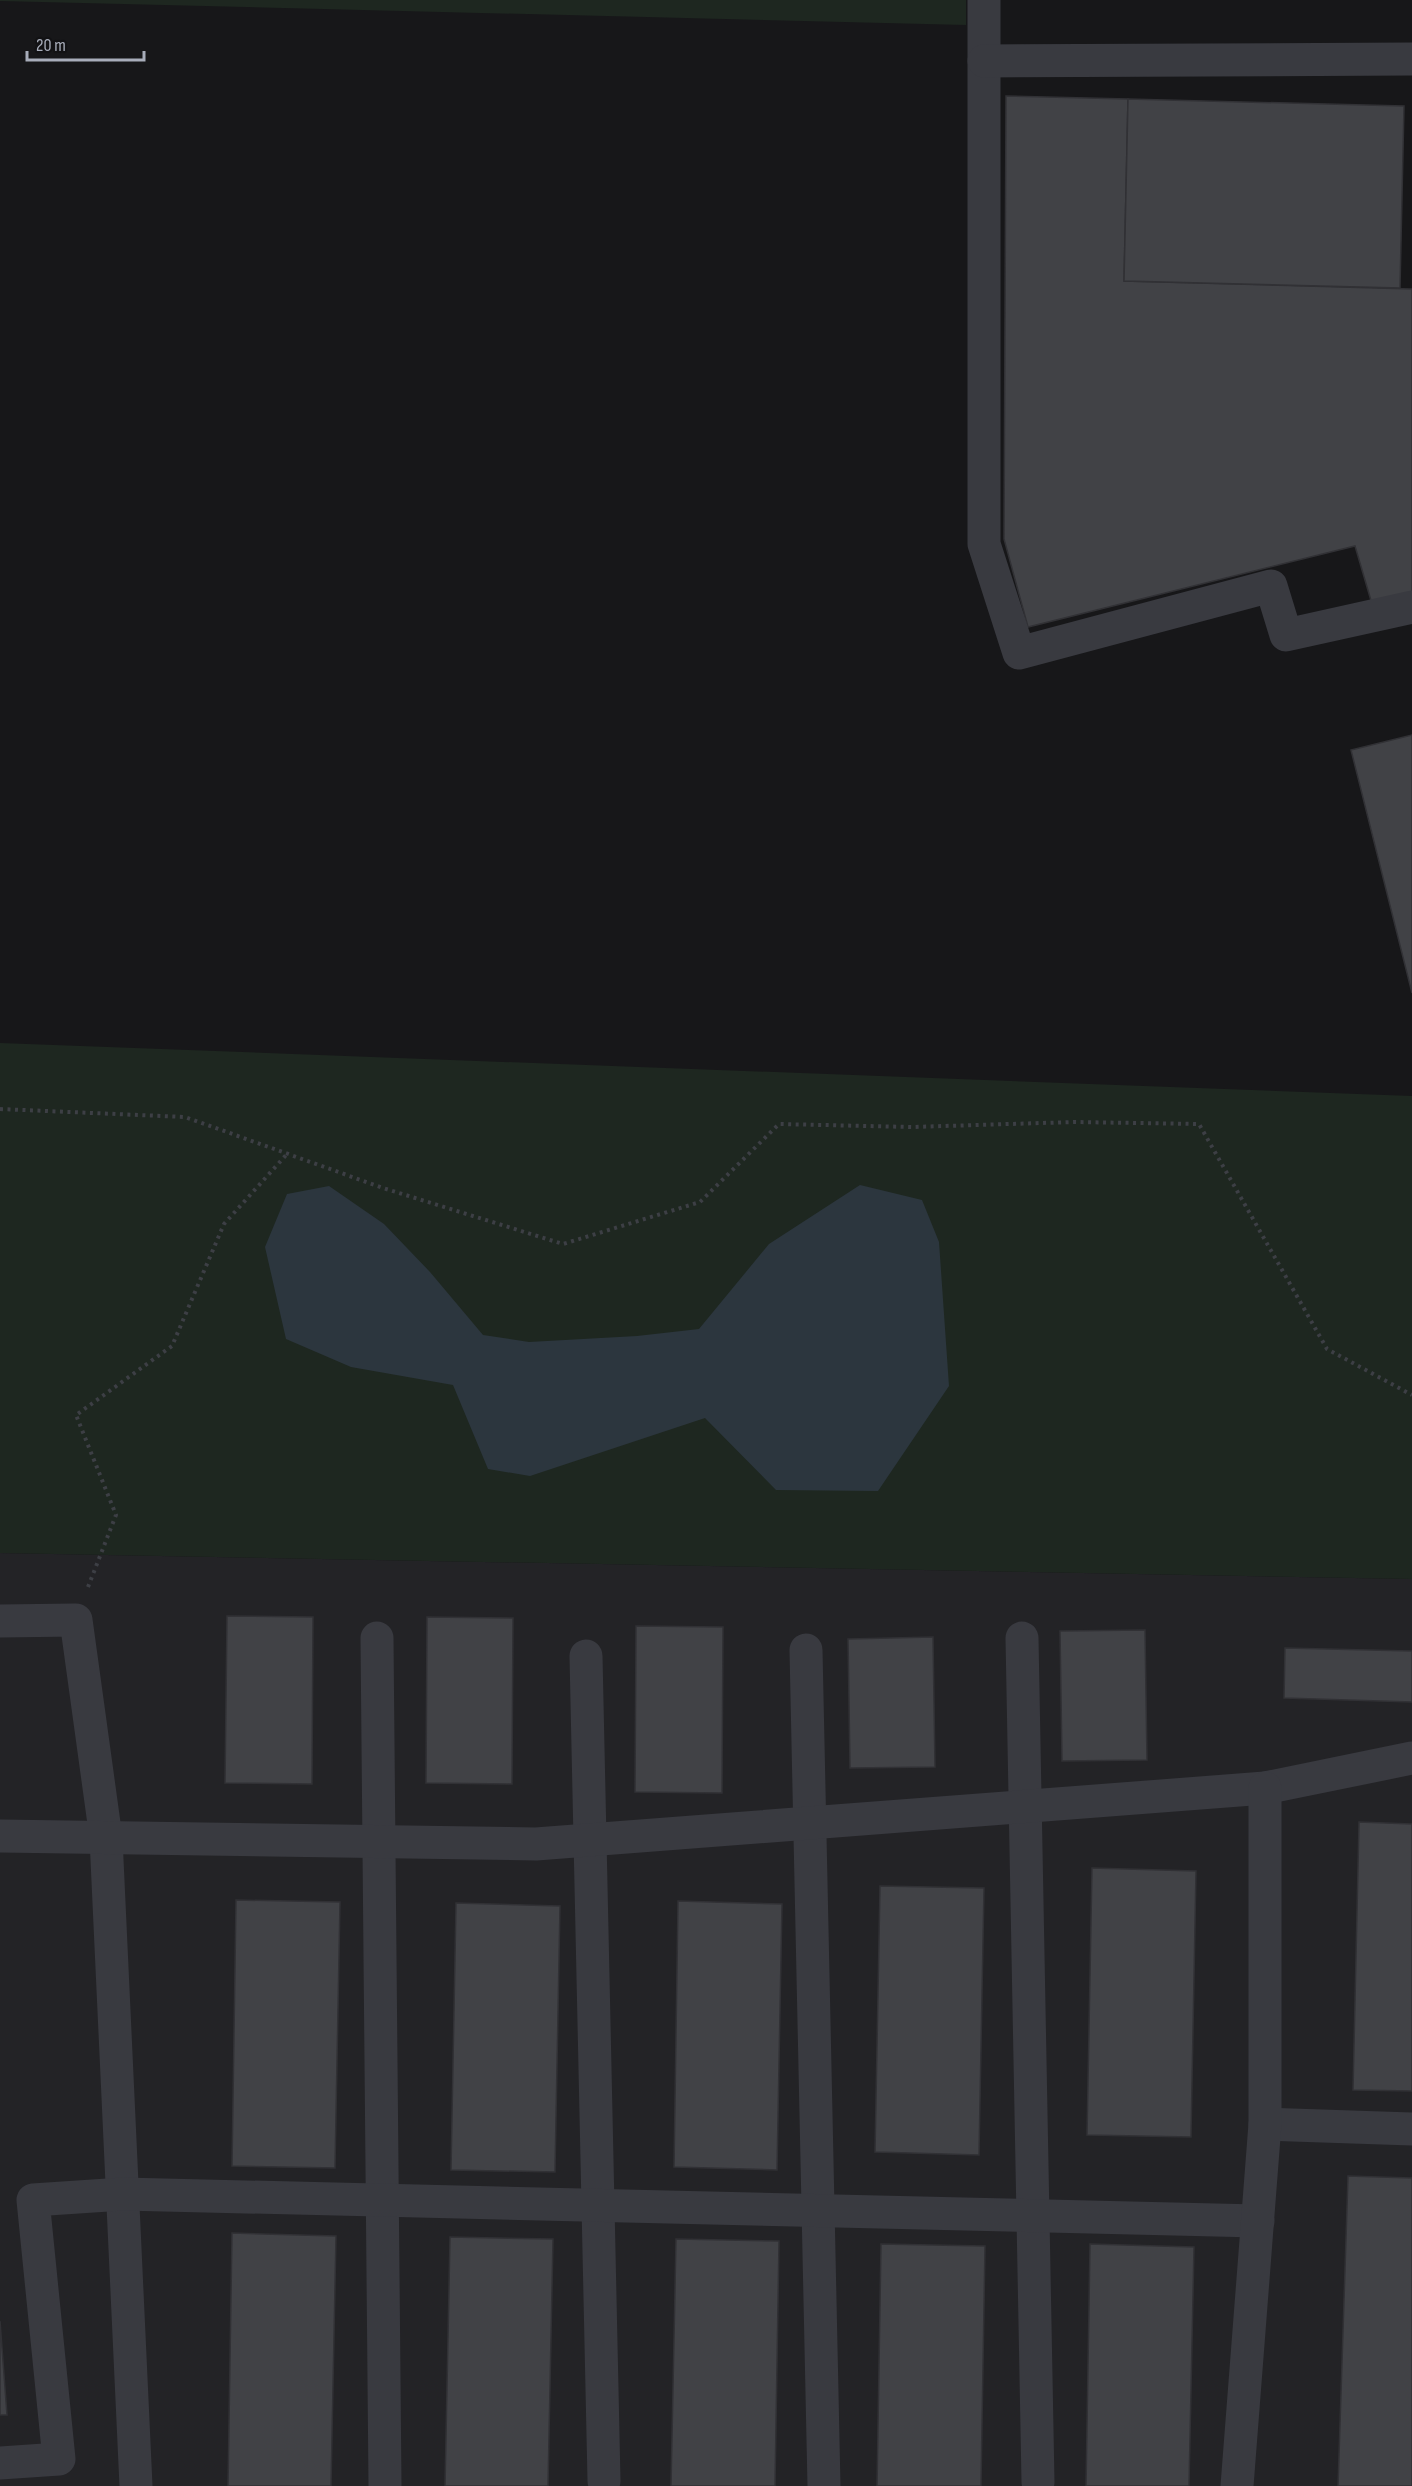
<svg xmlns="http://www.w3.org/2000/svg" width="1412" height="2486" viewBox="0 0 1412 2486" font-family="'Sofia Sans Condensed',sans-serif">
<rect width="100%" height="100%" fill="#171719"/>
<path fill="#232326" d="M0,1553l1412,26v907h-1412z"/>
<g fill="#1e2720">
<path d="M966,0v25l-966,-24v-1z"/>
<path d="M0,1043l1412,53v483l-1412,-26z"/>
</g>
<path fill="#2c363e" d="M860,1185l62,15 17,42 10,144 -71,105 -102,-1 -71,-72 -175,58 -42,-7 -35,-84 -102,-18 -65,-28 -21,-92 22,-53 42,-8 55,38 46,48 53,63 46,7 108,-6 62,-7 70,-85z"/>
<g fill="#414246" stroke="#313135" stroke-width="1.5">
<path d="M1006,96l122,3 -4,182 288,8v305l-40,10 -17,-58 -327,81 -24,-88z"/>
<path d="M1128,99l276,7 -4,182 -276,-7z"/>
<path d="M1412,735v258l-61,-243z"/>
<path d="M227,1616l86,1 -1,167 -87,-1z"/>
<path d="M427,1617l86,1 -1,166 -86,-1z"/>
<path d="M636,1626l87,1 -1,166 -87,-1z"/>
<path d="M1145,1630l2,130 -85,1 -2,-130z"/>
<path d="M933,1637l2,130 -85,1 -2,-129z"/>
<path d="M1285,1648l127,3v51l-128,-4z"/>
<path d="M1359,1822l53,2v267l-59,-1z"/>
<path d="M1092,1868l104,3 -5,266 -104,-2z"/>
<path d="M880,1886l104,2 -5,267 -104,-3z"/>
<path d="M236,1900l104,2 -5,266 -103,-2z"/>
<path d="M678,1901l104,3 -5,266 -103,-3z"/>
<path d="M456,1903l104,3 -5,266 -104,-2z"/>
<path d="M1348,2176l64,2v308h-74z"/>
<path d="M232,2233l104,3 -5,250h-103z"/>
<path d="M450,2237l103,2 -5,247h-103z"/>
<path d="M676,2239l103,2 -4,245h-104z"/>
<path d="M881,2244l104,2 -4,240h-104z"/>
<path d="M1090,2244l104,3 -5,239h-103z"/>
<path d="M0,2321l7,94h-7z"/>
</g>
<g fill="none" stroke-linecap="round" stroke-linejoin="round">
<g stroke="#3d3f45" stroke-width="4" stroke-dasharray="3 4.5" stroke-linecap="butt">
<path d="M0,1109l185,8 198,71 180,56 137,-42 79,-78 133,3 162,-5 125,2 128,225 85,46"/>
<path d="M88,1587l28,-72 -40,-100 96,-69 52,-122 63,-70"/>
</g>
<g stroke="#393a40" stroke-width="33">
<path d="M984,0v544l35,109 252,-67 15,49 126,-28"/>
<path d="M984,61l428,-2"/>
<path d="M0,1621l76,-1 30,218 30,648"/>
<path d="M377,1638l8,847"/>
<path d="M1022,1638l16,844"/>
<path d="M806,1650l18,836"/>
<path d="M586,1656l18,825"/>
<path d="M0,1836l536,8 729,-56 147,-30"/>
<path d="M1265,2124l147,5"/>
<path d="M0,2463l59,-4 -26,-259 90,-6 1135,27"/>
<path d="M1237,2486l28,-362v-336"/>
</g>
</g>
<path d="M27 51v9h117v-9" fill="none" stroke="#a8adba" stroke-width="3"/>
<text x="36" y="51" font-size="18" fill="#a8adba" stroke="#121214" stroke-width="4.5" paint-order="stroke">20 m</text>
</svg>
